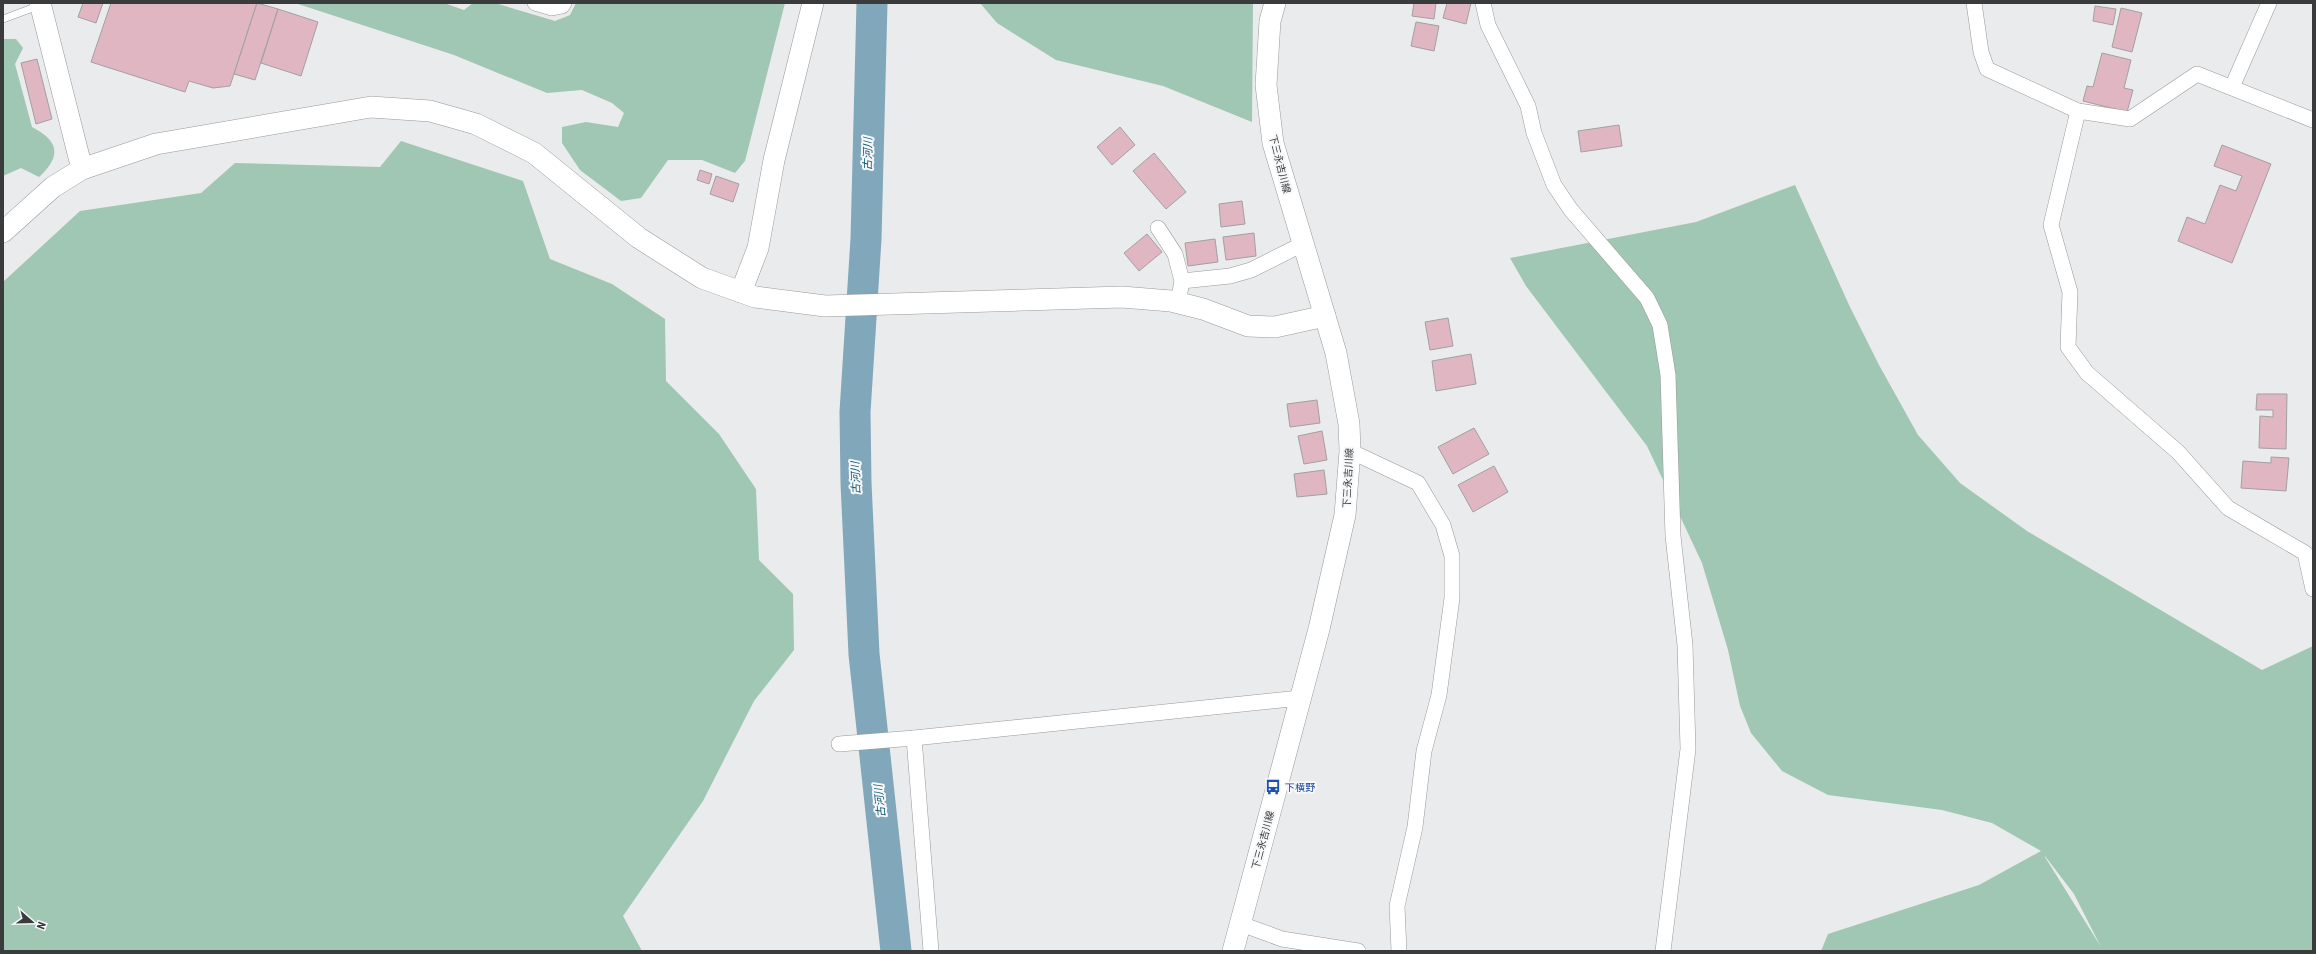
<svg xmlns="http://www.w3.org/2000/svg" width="2316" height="954" viewBox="0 0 2316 954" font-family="'Roboto Condensed','Noto Sans JP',sans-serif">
<rect width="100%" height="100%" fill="#eaebec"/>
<g fill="#a0c7b3" fill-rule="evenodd">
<path d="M295,3h149l20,7 9,-7h22l60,18 15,-6 6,-12h209l-40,158 -10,12 -33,-13h-34l-27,38 -20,3 -41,-31 -18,-27v-16l24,-5 32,5 6,-14 -12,-10 -30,-13 -35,3 -93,-38z"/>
<path d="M980,3h273l-1,119 -89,-36 -107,-26 -59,-37z"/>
<path d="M3,39h13l7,9 -8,16 17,63c27,14 30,29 7,50l-18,-9 -18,8z"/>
<path d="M401,141l122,40 27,78 62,25 53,35 1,62 53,53 37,55 3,71 34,34 1,56 -40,51 -51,100 -80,115 19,35h-639v-669l77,-71 121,-18 34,-30 145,4z"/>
<path d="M1795,185l54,120 30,60 39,70 42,48 67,48 235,139 51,-24v305h-492l7,-17 151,-49 62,-34 -49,-28 -50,-13 -114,-15 -46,-24 -31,-38 -11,-27 -12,-56 -26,-87 -55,-117 -121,-160 -16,-28 186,-36zM2045,856l29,38 27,53 -56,-90z"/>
</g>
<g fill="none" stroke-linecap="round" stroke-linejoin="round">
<path stroke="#81a7ba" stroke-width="31" d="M872,3l-6,236 -11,173 1,71 8,171 32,297"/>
</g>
<g fill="#e0b6c2" stroke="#a2a0a1">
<path d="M83,3h20l-7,20 -18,-6z"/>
<path d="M111,3h146l-27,83 -17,2 -24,-7 -4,11 -94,-30z"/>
<path d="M257,3l21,6 -23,71 -21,-6z"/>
<path d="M1414,3h22l-2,16 -22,-3z"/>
<path d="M1447,3h24l-5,21 -23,-6z"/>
<path d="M2095,6l21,3 -3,16 -20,-4z"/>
<path d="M2121,8l21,5 -10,39 -20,-5z"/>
<path d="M278,9l40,13 -17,54 -40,-13z"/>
<path d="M1416,22l23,4 -5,25 -23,-5z"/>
<path d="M2102,53l29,7 -7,28 9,2 -6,22 -44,-11 4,-15 6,1z"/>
<path d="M37,59l15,60 -16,5 -15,-61z"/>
<path d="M1619,125l3,21 -41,6 -3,-21z"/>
<path d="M1120,127l15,18 -23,20 -15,-18z"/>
<path d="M2222,145l49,19 -39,99 -54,-22 9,-24 18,7 15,-39 16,6 6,-15 -28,-10z"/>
<path d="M1154,153l32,39 -20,17 -33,-38z"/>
<path d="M700,170l12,4 -3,10 -12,-4z"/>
<path d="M716,176l23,8 -6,18 -23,-8z"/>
<path d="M1242,201l3,23 -24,3 -2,-23z"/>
<path d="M1254,233l2,23 -30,4 -3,-23z"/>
<path d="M1147,234l15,18 -23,19 -15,-18z"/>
<path d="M1215,239l3,23 -30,4 -3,-23z"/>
<path d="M1448,318l5,28 -23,4 -5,-28z"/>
<path d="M1471,354l5,30 -40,7 -4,-30z"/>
<path d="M2257,394h30l-1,55 -27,-1 1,-32 13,1v-7h-17z"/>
<path d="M1317,400l3,23 -30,4 -3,-23z"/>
<path d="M1474,428l15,26 -36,20 -15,-27z"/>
<path d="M1322,431l5,29 -23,4 -6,-28z"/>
<path d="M2271,457l18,1 -3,33 -45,-3 2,-27 28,2z"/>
<path d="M1494,466l14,26 -35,20 -15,-27z"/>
<path d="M1324,470l3,24 -30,3 -3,-23z"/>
</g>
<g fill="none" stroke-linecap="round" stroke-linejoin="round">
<defs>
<path id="lane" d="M3,19l35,-13"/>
<g id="street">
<path d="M535,3l17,5 10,-2 2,-3"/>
<path d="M1483,3l5,22 40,81 6,27 20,52 17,25 76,88 13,27 8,50 5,161 12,109 3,104 -25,202"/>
<path d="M1974,3l7,49 6,17 91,42 52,8 67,-45 116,46"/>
<path d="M2232,87l37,-84"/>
<path d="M2078,111l-27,114 19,67 -2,55 19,26 91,79 50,56 77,45 8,36"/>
<path d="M1158,228l17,26 7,27 -4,22"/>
<path d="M1182,281l48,-5 21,-6 52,-26"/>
<path d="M1350,451l68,32 25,42 9,31v42l-13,97 -15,56 -9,76 -18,79 2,45"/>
<path d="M914,738l17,213"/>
<path d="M839,744l75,-6 386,-40"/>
<path d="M1241,924l41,15 76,12"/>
</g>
<g id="secondary">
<path d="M40,3l42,166"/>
<path d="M3,232l50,-45 29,-18 74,-25 215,-37 59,4 46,13 58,29 105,85 63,40 53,19 70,9 297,-9 49,4 32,8 45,17 27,1 50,-11"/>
<path d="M741,292l17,-44 16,-88 39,-157"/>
<path d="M1233,951l86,-322 26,-114 5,-64 -1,-27 -13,-71 -63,-210 -7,-58 4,-64 5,-18"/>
</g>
</defs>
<use href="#lane" stroke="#98999a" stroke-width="8"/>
<use href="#street" stroke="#98999a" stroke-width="16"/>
<use href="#secondary" stroke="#98999a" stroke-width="22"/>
<use href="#lane" stroke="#fff" stroke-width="7"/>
<use href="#street" stroke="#fff" stroke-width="15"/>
<use href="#secondary" stroke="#fff" stroke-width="21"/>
</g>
<defs>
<symbol id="bus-bare" viewBox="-9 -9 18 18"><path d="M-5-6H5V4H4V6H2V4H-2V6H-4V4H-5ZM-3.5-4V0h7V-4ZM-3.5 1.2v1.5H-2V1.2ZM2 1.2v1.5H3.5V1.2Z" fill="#1a4fb4" stroke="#f7f8fa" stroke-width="2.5" paint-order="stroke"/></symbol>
</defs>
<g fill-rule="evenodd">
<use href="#bus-bare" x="1262" y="776" width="22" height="22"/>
</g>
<g text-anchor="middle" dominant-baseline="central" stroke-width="4" stroke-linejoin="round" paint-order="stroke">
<g font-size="10" fill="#3a3b3c" stroke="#f7f8fa">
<text transform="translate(1280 164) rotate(76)">下三永吉川線</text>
<text transform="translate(1348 478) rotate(-87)">下三永吉川線</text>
<text transform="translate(1263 840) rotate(-75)">下三永吉川線</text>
</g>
<g font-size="10" fill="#164399" stroke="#f7f8fa" text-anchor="start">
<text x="1285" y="787">下横野</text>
</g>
<g font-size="11" font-style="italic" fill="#0e5773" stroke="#f7f8fa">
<text transform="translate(868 154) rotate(-89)">古河川</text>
<text transform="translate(856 478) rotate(-92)">古河川</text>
<text transform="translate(880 801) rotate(-96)">古河川</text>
</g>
</g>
<rect width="2316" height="954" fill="none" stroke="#3a3b3c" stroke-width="8"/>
<g transform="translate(32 922) rotate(110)" stroke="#f7f8fa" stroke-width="3" paint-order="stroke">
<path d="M0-3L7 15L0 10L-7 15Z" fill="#3a3b3c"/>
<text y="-6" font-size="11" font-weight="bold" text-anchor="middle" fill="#3a3b3c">N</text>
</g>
</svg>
